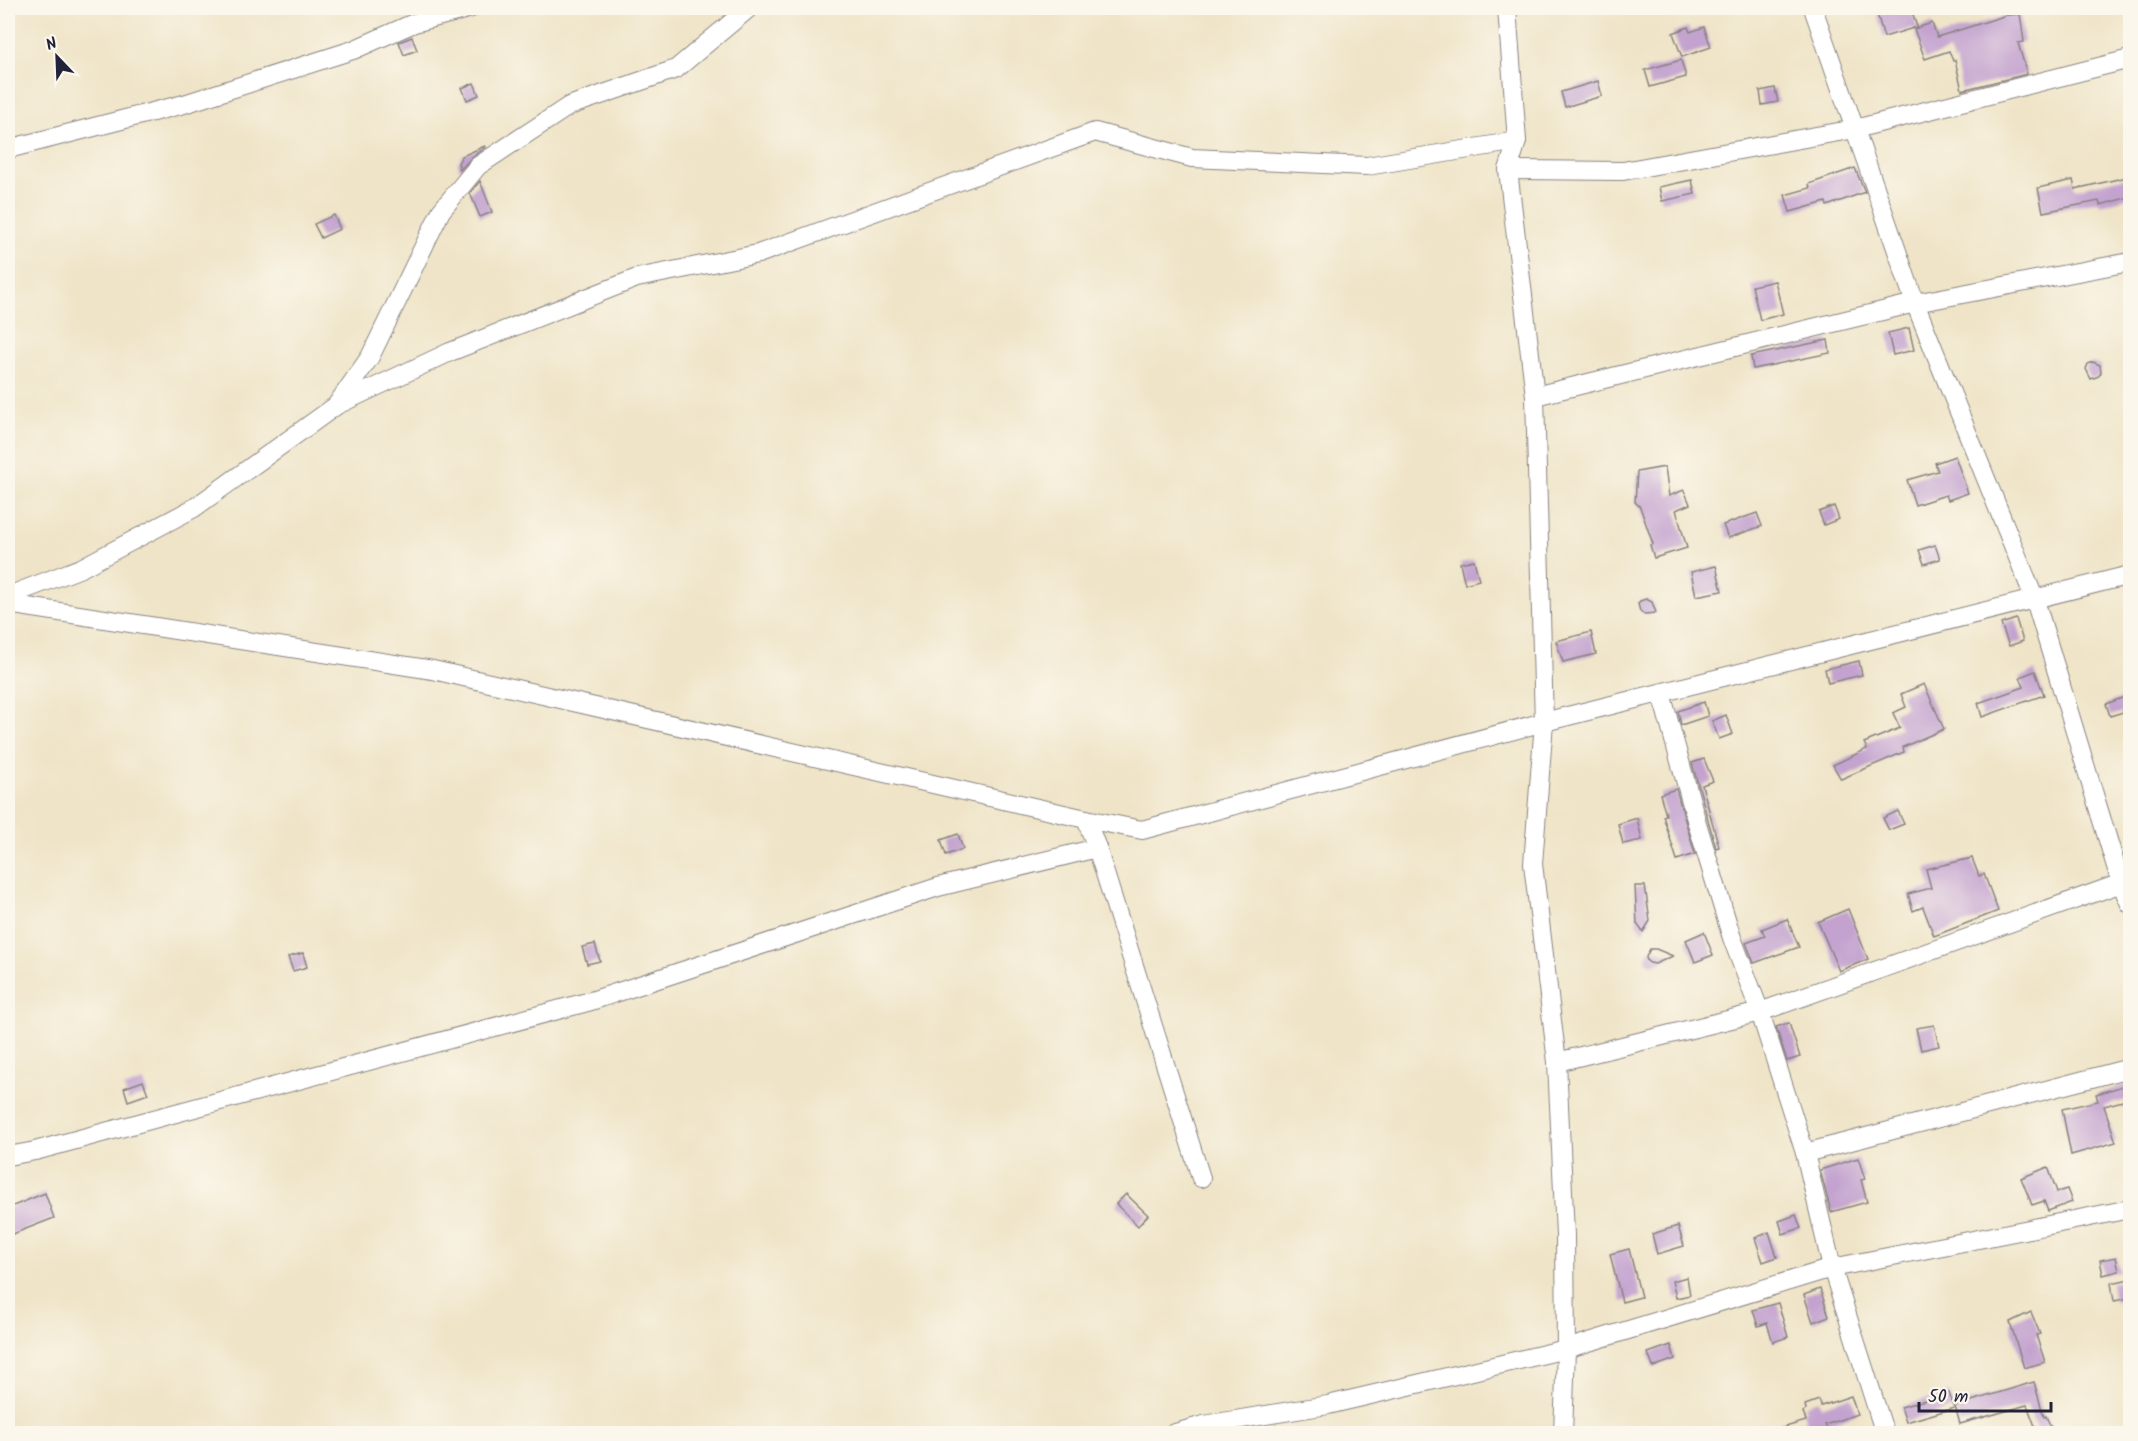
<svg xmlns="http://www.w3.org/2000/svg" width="2138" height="1441" viewBox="0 0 2138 1441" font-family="Kalam,sans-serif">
<rect width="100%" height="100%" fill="#fbf7ec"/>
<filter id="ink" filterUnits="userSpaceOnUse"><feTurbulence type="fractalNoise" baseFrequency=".0167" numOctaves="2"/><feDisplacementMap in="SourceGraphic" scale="12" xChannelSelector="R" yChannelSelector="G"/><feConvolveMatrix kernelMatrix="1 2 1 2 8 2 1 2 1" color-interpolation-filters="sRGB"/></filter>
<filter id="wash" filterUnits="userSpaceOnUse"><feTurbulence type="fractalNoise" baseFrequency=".008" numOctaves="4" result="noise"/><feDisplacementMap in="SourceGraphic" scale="24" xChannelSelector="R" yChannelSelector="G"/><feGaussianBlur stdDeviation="1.35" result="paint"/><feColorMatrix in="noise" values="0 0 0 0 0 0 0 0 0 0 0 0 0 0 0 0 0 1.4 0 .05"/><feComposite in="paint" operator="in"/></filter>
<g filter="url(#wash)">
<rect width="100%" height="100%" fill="#efe4c7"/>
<g id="blocks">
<g fill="#c3a2cf">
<path d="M1900,8h11l6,19 -33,10 -7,-23z"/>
<path d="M2020,14l4,28 -6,1 9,31 -65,16 -7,-30 -2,1 -4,-10 -24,8 -11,-30 18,-6 5,14 70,-22z"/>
<path d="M1688,27l2,5 14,-5 7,20 -29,10 -9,-24z"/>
<path d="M412,37l5,13 -13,5 -5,-13z"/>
<path d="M1681,60l5,17 -36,10 -5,-17z"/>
<path d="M1598,81l4,15 -37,11 -4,-15z"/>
<path d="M474,83l5,12 -12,5 -5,-12z"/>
<path d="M1775,88l3,14 -16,3 -2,-14z"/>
<path d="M485,146l1,1 -14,10 -12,13 -2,-7 4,-7z"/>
<path d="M1855,168l10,24 -38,14 -1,-4 -36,10 -5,-17 25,-7 -1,-4z"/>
<path d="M2127,177l3,20 -30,8 -1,-4 -56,11 -5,-24 35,-8 2,9z"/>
<path d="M1692,180l3,14 -33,7 -3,-14z"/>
<path d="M480,181l12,31 -12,5 -10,-24z"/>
<path d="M334,215l6,14 -19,9 -7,-14z"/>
<path d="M1775,281l8,33 -23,6 -8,-34z"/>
<path d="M1909,328l5,22 -21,5 -5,-22z"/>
<path d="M1828,340l2,13 -77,16 -2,-13z"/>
<path d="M2093,362l7,3 1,7 -2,4 -8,3 -5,-10 2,-5z"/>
<path d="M1955,456l13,37 -20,7 -2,-5 -31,10 -8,-25 31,-9 -3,-8z"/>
<path d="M1665,467l4,29 15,-6 6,14 -14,6 11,38 -33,10 -4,-13 3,-1 -13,-37 -5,-5 2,-30z"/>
<path d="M1834,506l5,13 -15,6 -5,-13z"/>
<path d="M1757,513l5,13 -34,12 -5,-13z"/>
<path d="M1935,545l5,14 -16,5 -5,-14z"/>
<path d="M1474,560l5,20 -14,4 -5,-21z"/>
<path d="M1716,566l6,25 -26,5 -5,-24z"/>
<path d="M1646,599l6,3 4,11 -12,1 -4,-3 -2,-7 2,-3z"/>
<path d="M2016,619l7,22 -14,5 -8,-22z"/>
<path d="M1591,632l5,22 -33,8 -7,-21z"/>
<path d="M1859,661l3,14 -34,8 -3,-14z"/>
<path d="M2035,671l9,24 -62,22 -4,-14 46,-16 -4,-10z"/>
<path d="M1924,684l20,45 -41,18 1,5 -63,27 -8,-14 34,-16 -3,-6 36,-15 -7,-15 13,-6 -5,-13z"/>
<path d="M2130,695v15l-20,6 -4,-12z"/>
<path d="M1704,702l4,14 -27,9 -3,-14z"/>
<path d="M1726,715l7,19 -14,5 -7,-18z"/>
<path d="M1704,759l9,22 -11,4 17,62 -3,1 -24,-85z"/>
<path d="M1676,789l19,65 -18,6 -14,-44 3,-1 -6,-21z"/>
<path d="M1898,811l6,13 -15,6 -6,-12z"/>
<path d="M1637,818l5,22 -19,4 -5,-20z"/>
<path d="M958,834l5,15 -17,6 -5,-15z"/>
<path d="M1972,858l7,18 5,-2 14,37 -64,25 -11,-29 -10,4 -5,-17 23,-6 -5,-19z"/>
<path d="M1635,886h10l5,35 -7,11 -6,-8z"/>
<path d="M1848,909l20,50 -29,12 -21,-49z"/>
<path d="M1787,919l12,28 -45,16 -8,-20 19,-7 -3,-7z"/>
<path d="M1704,932l9,23 -18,7 -9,-22z"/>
<path d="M595,944l5,17 -13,3 -5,-17z"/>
<path d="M1650,949h6l17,7 -18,8 -5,-1 -3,-2 -1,-4z"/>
<path d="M303,953l4,14 -14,4 -5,-14z"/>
<path d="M1789,1023l11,34 -13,4 -11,-34z"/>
<path d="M1934,1025l5,21 -18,4 -5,-22z"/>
<path d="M143,1081l5,13 -20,7 -4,-13z"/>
<path d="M2130,1084v15l-26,7 12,36 -45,13 -9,-46 36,-8 -2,-7z"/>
<path d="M1858,1158l7,21 -4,1 6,22 -36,10 -11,-42z"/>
<path d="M2048,1167l9,25 10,-3 5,13 -24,9 -4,-10 -12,4 -11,-27z"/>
<path d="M45,1193l9,25 -46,18v-28z"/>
<path d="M1126,1194l22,21 -10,11 -22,-22z"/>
<path d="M1796,1215l5,13 -18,6 -4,-13z"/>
<path d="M1678,1226l6,20 -27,8 -5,-20z"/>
<path d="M1769,1232l8,25 -14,5 -8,-24z"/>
<path d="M1629,1249l12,48 -19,5 -12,-48z"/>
<path d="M2116,1257l3,14 -16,4 -3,-15z"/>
<path d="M1687,1277l3,18 -14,3 -4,-17z"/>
<path d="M2130,1279v19l-16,3 -3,-18z"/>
<path d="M1820,1289l9,27 -16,6 -9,-27z"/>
<path d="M1778,1303l10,34 -15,5 -6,-19 -9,3 -5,-16z"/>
<path d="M2031,1312l9,22 -4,1 9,27 -21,6 -14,-46z"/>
<path d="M1671,1345l4,14 -22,8 -5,-14z"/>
<path d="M2034,1382l10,35 2,-1 6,14 -4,1 1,3h-11l-11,-29 -67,19 -5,-18z"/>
<path d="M1949,1393l5,15 -48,14 -5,-15z"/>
<path d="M1851,1396l6,18 -32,11 5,9h-54l-1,-4 31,-9 -3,-9 3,-2 -1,-5 14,-5 2,6z"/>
</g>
</g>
</g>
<g filter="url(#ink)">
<use href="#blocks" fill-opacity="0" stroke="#888381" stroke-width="1.5"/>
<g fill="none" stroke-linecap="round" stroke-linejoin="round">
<defs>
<g id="minor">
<path d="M1507,8l10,133 -9,29 27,226 9,326 -11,142 24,198 8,173 1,114 -3,85"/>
<path d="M1813,8l102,295 120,297 86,283 9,21"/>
<path d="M8,149l176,-45 169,-54 61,-27 57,-15"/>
<path d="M1508,170l115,1 232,-42 275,-70"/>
<path d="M1535,396l380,-93 215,-41"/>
<path d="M338,403l32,-46 71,-146 37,-45 91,-60 107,-37 73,-61"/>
<path d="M8,596l73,-28 113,-60 143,-103 113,-53 187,-74 121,-24 337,-122 97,26 175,8 150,-25"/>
<path d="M8,604l425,66 653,149 56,11 402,-108 586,-147"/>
<path d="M1661,693l36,130 35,115 28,74 45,141 27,115 53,166"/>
<path d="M1086,819l11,29 104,330"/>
<path d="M1557,1062l203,-50 370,-132"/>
<path d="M1805,1153l325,-85"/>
<path d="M8,1156l27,-5 556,-150 347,-114 159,-39"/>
<path d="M1172,1434l32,-9 124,-20 238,-56 266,-81 298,-59"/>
</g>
</defs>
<use href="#minor" stroke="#888381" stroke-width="20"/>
<use href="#minor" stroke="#fff" stroke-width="18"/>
</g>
</g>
<rect width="2138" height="1441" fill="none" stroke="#fbf7ec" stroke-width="30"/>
<g transform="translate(57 57) rotate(337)" stroke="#fbf7ec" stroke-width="4.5" paint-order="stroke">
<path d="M0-4.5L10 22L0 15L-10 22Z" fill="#22223b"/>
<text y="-9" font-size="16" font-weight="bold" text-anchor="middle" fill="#22223b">N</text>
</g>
<path d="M1919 1402v9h132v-9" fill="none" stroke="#22223b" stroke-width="3"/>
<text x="1928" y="1402" font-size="18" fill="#22223b" stroke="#fbf7ec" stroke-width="4.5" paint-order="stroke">50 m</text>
</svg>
